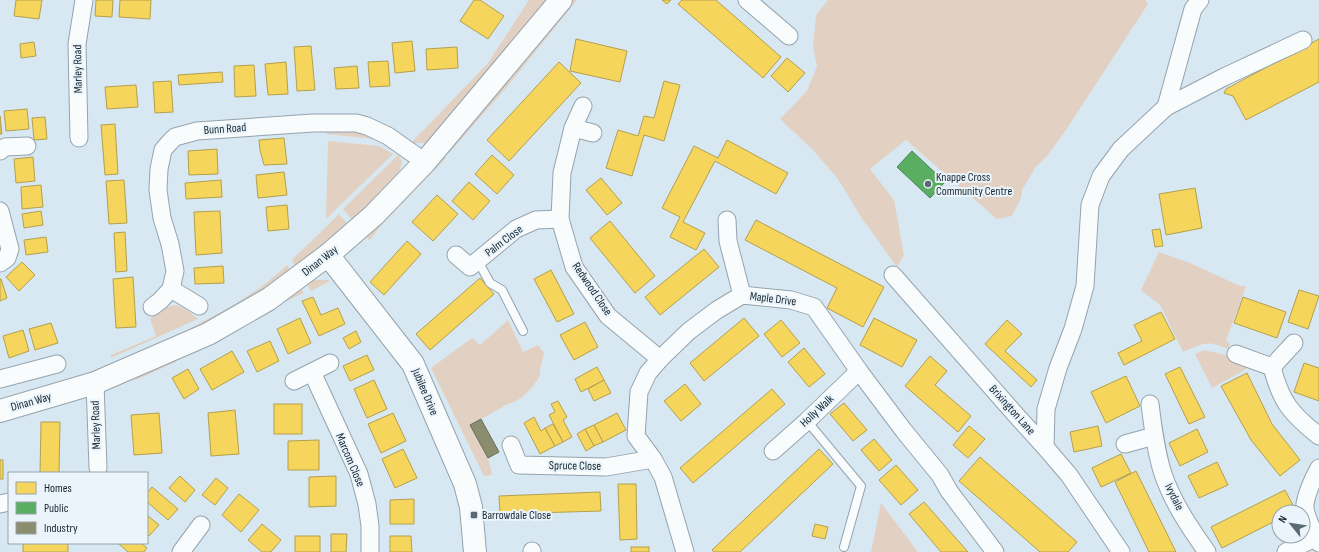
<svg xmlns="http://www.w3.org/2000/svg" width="1319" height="552" viewBox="0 0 1319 552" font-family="'Sofia Sans Condensed',sans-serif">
<rect width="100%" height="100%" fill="#d8e8f2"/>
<g fill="#e2d1c2">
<path d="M529,0h20l-121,143h-17l77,-80z"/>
<path d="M573,0h4l-70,87 -58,66 -1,-2z"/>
<path d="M828,0h317l3,4 -82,126 -19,26 -12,12 -13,22 -1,8 -9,18 -15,3 -91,-79 -36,29 24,31 10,55 -7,12 -36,-50 -23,-38 -26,-30 -32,-30 27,-28 10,-25 -4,-19 3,-32z"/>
<path d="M342,128l32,8v3l-48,-5 3,-4z"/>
<path d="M328,141l51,5 14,8 -67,65z"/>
<path d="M398,155l4,6 -4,17 -44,44 -11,-13z"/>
<path d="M443,156l3,2 -67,70 -9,12 -5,-3z"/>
<path d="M339,214l11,12 -54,43 -4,-9z"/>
<path d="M1159,252l31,11 50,23h6l-20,55 4,2 -2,6c-21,-9 -24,-6 -45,3l-23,-47 -19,-15z"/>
<path d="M287,265l4,7 -65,41 -58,30v-3c42,-22 85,-42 119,-75z"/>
<path d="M313,280h15l2,1 -19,10 -5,-8z"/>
<path d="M301,288l3,5 -24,11 -74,43 -2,-2z"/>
<path d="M175,305l10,4 13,10 -87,39v-3l45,-19 -6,-17 15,-11z"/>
<path d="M508,320l15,32 15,-7 6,8 -4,16v7c-8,12 -17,24 -32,28l-38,21 18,33 4,17 -8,1 -53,-108 41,-30 8,7z"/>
<path d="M1204,350l22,5 23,9 -4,6 -33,18 -17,-34z"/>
<path d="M175,360l1,2 -40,18 -2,-3z"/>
<path d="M881,503l37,49h-47z"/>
</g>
<g fill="#f6d55c" stroke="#b2a04f">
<path d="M16,0h26l-3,19 -25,-3z"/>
<path d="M96,0h17l-1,17 -17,-1z"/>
<path d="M120,0h31l-1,19 -31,-2z"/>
<path d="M474,0h6l24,16 -16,23 -28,-18z"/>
<path d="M662,0h9l-4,4z"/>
<path d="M682,0h34l65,57 -18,21 -85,-74z"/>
<path d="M576,39l51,12 -7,31 -50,-11z"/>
<path d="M1319,39v43l-73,38 -13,-24 -9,-3 2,-4z"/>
<path d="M412,41l3,30 -20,2 -3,-30z"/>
<path d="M34,42l2,14 -15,2 -1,-14z"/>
<path d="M311,46l4,44 -18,1 -3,-44z"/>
<path d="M457,47l1,21 -31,2 -1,-21z"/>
<path d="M787,58l18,15 -17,19 -17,-16z"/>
<path d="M388,61l2,25 -20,1 -2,-25z"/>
<path d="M286,62l2,32 -20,1 -3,-31z"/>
<path d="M559,62l22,21 -72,78 -22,-21z"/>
<path d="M254,65l2,31 -21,1 -1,-31z"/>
<path d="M357,66l2,22 -23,1 -2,-21z"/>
<path d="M222,72l1,10 -44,3 -1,-10z"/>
<path d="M171,81l2,31 -18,1 -2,-31z"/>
<path d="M664,81l16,4 -16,56 -20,-6 -12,41 -26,-8 12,-38 20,6 6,-20 10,2z"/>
<path d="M136,85l2,22 -31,2 -2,-22z"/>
<path d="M27,109l2,20 -23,2 -2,-20z"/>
<path d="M0,116l2,18h-2z"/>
<path d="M45,117l2,22 -13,1 -2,-22z"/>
<path d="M115,124l3,50 -13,1 -4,-50z"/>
<path d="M284,138l3,26 -23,1 -4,-15 -1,-10z"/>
<path d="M727,140l61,33 -12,21 -61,-33 -32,61 22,11 -9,17 -26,-13 10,-20 -18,-9 32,-62 24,12z"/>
<path d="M217,149l1,25 -29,1 -1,-24z"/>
<path d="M492,155l22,20 -17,19 -22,-20z"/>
<path d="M33,157l2,24 -19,2 -2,-24z"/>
<path d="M284,172l3,23 -29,3 -2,-23z"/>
<path d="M601,178l21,25 -15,12 -21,-25z"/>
<path d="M124,180l3,43 -18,1 -3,-43z"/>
<path d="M221,180l1,17 -36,2 -1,-16z"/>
<path d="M469,182l21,19 -17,19 -21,-19z"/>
<path d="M41,185l2,22 -21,2 -1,-22z"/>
<path d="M1195,188l7,40 -36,7 -7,-41z"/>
<path d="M437,195l21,19 -25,27 -21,-19z"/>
<path d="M287,205l2,24 -21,2 -2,-24z"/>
<path d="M41,211l2,14 -19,3 -2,-14z"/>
<path d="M220,211l2,42 -26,2 -2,-43z"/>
<path d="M756,220l128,67 -21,40 -36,-19 10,-20 -92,-48z"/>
<path d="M610,221l45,55 -20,17 -45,-55z"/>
<path d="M1160,229l3,17 -8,1 -3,-17z"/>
<path d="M125,232l2,39 -11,1 -2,-39z"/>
<path d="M46,237l2,15 -22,3 -2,-15z"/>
<path d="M407,241l14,13 -37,41 -14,-13z"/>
<path d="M704,249l15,18 -59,48 -15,-18z"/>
<path d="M22,262l13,13 -16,16 -13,-14z"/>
<path d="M223,266l1,17 -29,1 -1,-16z"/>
<path d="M551,270l23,44 -17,8 -23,-43z"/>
<path d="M133,277l3,50 -20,1 -3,-49z"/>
<path d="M480,278l14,16 -64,56 -14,-16z"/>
<path d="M0,279h1l6,19 -7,3z"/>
<path d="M1299,290l20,6 -11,33 -20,-7z"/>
<path d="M313,297l8,18 17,-7 7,16 -26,12 -17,-35z"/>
<path d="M1243,297l43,15 -9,26 -43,-15z"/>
<path d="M1161,312l14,27 -51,26 -6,-12 24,-12 -8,-16z"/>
<path d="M300,318l11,25 -23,11 -11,-25z"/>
<path d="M744,318l15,18 -55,45 -14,-18z"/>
<path d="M874,318l43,22 -15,27 -42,-22z"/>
<path d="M781,320l19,23 -18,14 -18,-23z"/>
<path d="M1007,320l15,14 -17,17 32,29 -6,7 -46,-43z"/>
<path d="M585,322l13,25 -24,13 -14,-25z"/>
<path d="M51,323l7,20 -23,7 -6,-21z"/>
<path d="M23,330l6,21 -20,7 -6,-22z"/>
<path d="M356,331l5,11 -12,7 -6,-11z"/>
<path d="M270,341l9,20 -22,11 -10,-21z"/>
<path d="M804,348l21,26 -16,13 -21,-25z"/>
<path d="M232,351l12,21 -32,18 -12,-21z"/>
<path d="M367,355l7,15 -24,11 -7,-15z"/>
<path d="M930,356l17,15 -12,14 36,31 -13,16 -53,-46z"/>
<path d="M1304,363l15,5v33l-25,-9z"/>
<path d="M597,367l7,13 -23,12 -6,-13z"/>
<path d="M1180,367l25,50 -16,7 -24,-50z"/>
<path d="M188,369l11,20 -15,10 -12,-21z"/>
<path d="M1247,373l25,51 28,36 -20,16 -29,-36 -30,-54z"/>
<path d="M1126,376l14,30 -34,17 -15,-31z"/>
<path d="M374,380l13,29 -20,9 -13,-29z"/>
<path d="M604,380l7,13 -17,8 -6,-12z"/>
<path d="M685,384l16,20 -20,17 -17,-20z"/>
<path d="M772,389l13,15 -92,79 -13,-15z"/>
<path d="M558,401l9,16 -4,3 9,17 -9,5 -14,-27 6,-3 -4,-8z"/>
<path d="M844,403l23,27 -14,11 -23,-27z"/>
<rect x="274" y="404" width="28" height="30"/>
<path d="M235,410l4,44 -28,2 -3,-43z"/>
<path d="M159,413l3,40 -28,2 -3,-40z"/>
<path d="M393,413l13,28 -25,12 -13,-29z"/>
<path d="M617,413l9,17 -23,12 -9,-17z"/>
<path d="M534,417l7,14 4,-3 10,18 -15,8 -16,-31z"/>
<path d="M41,422h19l-1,51h-19z"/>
<path d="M553,424l10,18 -8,4 -10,-18z"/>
<path d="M594,425l9,17 -9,4 -9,-17z"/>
<path d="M969,426l16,13 -17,19 -15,-13z"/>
<path d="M1098,426l4,20 -28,6 -4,-20z"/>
<path d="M585,429l9,17 -8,5 -9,-17z"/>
<path d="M1197,429l11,23 -28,14 -11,-23z"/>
<path d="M874,439l18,21 -13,11 -18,-21z"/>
<path d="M319,440v30h-31v-29z"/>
<path d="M403,449l14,29 -22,10 -13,-29z"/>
<path d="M819,449l14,15 -93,88h-26l-2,-2z"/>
<path d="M1121,454l10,19 -30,14 -9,-19z"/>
<path d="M980,457l97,85 -9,10h-28l-81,-71z"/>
<rect x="0" y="460" width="3" height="19"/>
<path d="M1217,462l11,23 -29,13 -11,-22z"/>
<path d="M896,465l22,25 -17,15 -22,-25z"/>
<path d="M1136,471l40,81h-27l-34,-70z"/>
<path d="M180,476l15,14 -10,12 -16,-14z"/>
<path d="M336,476v30l-27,1v-30z"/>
<path d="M216,478l12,10 -13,17 -13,-10z"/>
<path d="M618,484h18l1,55 -17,1z"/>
<path d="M152,487l26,22 -10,11 -21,-18v-9z"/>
<path d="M1285,490l11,21 -17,1v7l-57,29 -11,-21z"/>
<path d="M600,492l1,19 -101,3 -1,-18z"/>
<path d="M239,494l20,16 -18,22 -19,-17z"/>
<path d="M414,499v25h-24v-24z"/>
<path d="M924,502l44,50h-27l-32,-38z"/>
<path d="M147,515l12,10 -10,11 -2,-2z"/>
<path d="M262,524l19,16 -10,12h-9l-14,-12z"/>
<path d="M815,524l13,3 -3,12 -13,-3z"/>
<path d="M331,534h16l-1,18h-15z"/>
<rect x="295" y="536" width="25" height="16"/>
<path d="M390,536h21l1,16h-22z"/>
<rect x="23" y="543" width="45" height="9"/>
<path d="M118,543h23l6,5 -3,4h-16z"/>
<rect x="631" y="547" width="18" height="5"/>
</g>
<path fill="#5aae61" stroke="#458553" d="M912,151l33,31 -15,16 -33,-31z"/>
<path fill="#8c8c6e" stroke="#686d5c" d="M481,419l18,33 -11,6 -18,-33z"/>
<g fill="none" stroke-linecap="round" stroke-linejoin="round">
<defs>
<g id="lane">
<path d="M478,261l12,22 12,7 21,41"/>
<path d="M807,421l54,65 -17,61"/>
</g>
<g id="street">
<path d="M747,0l42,36"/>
<path d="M583,106l-10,22 -11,45 -2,46 14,48 34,49 52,43"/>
<path d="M1166,107l27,-98 7,-9"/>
<path d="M573,128l20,5"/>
<path d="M79,138l-2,-94 7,-44"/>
<path d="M0,151l5,-4 22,-1"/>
<path d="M0,211l10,38 -3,9 -7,5"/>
<path d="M727,220l1,21 14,54"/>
<path d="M456,255l14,12 46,-38 20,-9 24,-1"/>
<path d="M893,275l122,139 30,33 24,28 52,77"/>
<path d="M199,306l-28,-17 4,-18 -5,-27 -8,-26 -4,-28 1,-21 4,-19 6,-7 6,-6 22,-6 116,-8h43l11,3 21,10 37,26"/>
<path d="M152,307l8,-6 11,-12"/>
<path d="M1236,354l36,13c9,35 19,47 47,69"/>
<path d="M1272,367l22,-24"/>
<path d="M312,372l47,102 8,30 3,22v26"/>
<path d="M0,379l57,-15"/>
<path d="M294,381l36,-18"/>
<path d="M95,383l3,85"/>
<path d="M1150,404c3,24 6,48 13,70 10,29 27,54 44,78"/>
<path d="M1125,444l29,-8"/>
<path d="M511,445l8,20 87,2 47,-8"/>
<path d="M1045,447l1,-38 12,-41 15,-39 12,-43 5,-81 11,-29 20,-27 45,-42 58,-30 79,-37"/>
<path d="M773,451l34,-30 52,-50"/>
<path d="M1319,468c-6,11 -12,23 -14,36 -1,12 9,28 14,39"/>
<path d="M0,504l9,-2"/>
<path d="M181,552l20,-27"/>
<path d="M532,552v-1"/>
<path d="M685,552l-22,-75 -10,-18 -17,-23 3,-44 9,-19 12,-14 29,-28 28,-21 25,-15 49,5 23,7 45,64 45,60 36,44 9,16 46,61"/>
<path d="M1286,552l31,-15"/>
</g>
<g id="secondary">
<path d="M328,255l85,109 52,120 6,23 4,45"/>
<path d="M0,411l95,-28 113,-49 61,-35 59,-44 46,-40 51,-53 136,-162"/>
</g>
</defs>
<use href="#lane" stroke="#94a3ae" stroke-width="10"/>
<use href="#street" stroke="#94a3ae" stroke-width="19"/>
<use href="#secondary" stroke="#94a3ae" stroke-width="24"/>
<use href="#lane" stroke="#f9fcfd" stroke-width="8"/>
<use href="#street" stroke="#f9fcfd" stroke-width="17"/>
<use href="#secondary" stroke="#f9fcfd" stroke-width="22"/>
</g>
<g fill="#596a75" stroke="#ebf4fa" stroke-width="1.5">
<circle cx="928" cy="184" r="4"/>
<rect x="470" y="511" width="8" height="8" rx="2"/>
</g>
<g text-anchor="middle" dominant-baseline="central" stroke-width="4" stroke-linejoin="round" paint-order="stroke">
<g font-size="12" fill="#142632" stroke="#ebf4fa">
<text transform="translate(78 69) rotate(-91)">Marley Road</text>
<text transform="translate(225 129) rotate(-4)">Bunn Road</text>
<text transform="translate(504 241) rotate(-37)">Palm Close</text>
<text transform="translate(320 261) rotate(-38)">Dinan Way</text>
<text transform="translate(592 289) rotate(56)">Redwood Close</text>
<text transform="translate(773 299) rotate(7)">Maple Drive</text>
<text transform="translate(425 392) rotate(67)">Jubilee Drive</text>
<text transform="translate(31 402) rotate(-16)">Dinan Way</text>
<text transform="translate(1012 410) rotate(48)">Brixington Lane</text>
<text transform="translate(817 411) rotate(-43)">Holly Walk</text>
<text transform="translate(96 425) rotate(-92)">Marley Road</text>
<text transform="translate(350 460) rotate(67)">Marcom Close</text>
<text transform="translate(575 466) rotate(1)">Spruce Close</text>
<text transform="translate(1174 497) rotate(64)">Ivydale</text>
</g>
<g font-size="12" fill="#142632" stroke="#ebf4fa" text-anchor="start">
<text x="936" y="177">Knappe Cross<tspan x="936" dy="14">Community Centre</tspan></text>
<text x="482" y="515">Barrowdale Close</text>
</g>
</g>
<rect x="8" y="472" width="140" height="72" fill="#ebf4fa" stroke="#95a2aa"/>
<rect x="16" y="482" width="20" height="12" fill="#f6d55c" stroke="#95a2aa"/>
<text x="44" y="492" font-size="12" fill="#142632">Homes</text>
<rect x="16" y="502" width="20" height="12" fill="#5aae61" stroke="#95a2aa"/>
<text x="44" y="512" font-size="12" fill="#142632">Public</text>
<rect x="16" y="522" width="20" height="12" fill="#8c8c6e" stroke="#95a2aa"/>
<text x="44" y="532" font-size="12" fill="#142632">Industry</text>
<g transform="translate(1291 524) rotate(300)"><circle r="19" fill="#ebf4fa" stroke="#95a2aa"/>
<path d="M0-3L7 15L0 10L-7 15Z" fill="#596a75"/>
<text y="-6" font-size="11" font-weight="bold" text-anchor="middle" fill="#142632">N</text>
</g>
</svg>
